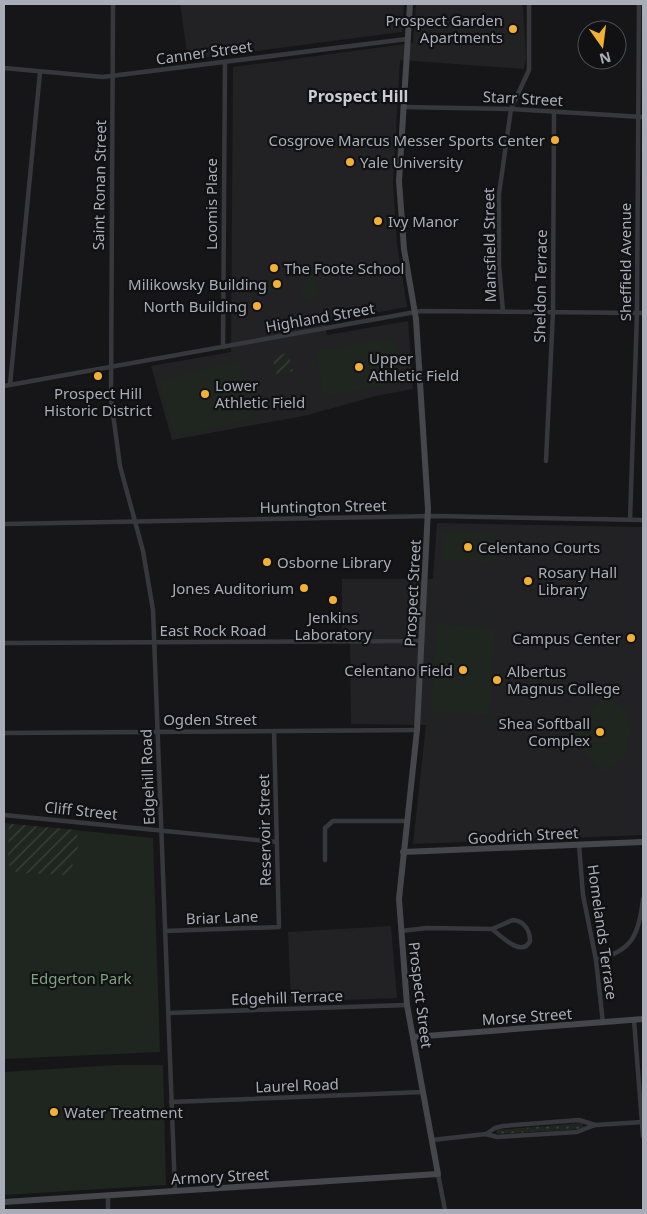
<svg xmlns="http://www.w3.org/2000/svg" width="647" height="1214" viewBox="0 0 647 1214" font-family="'Noto Sans',sans-serif">
<defs>
<pattern id="grass-dots" width="8" height="8" patternUnits="userSpaceOnUse" patternTransform="scale(1.25)"><rect width="8" height="8" fill="#1e261f"/><path d="M2 2h.1M6 6h.1" fill="none" stroke="#3c433d" stroke-width="1.8" stroke-linecap="round"/></pattern>
<pattern id="garden-furrows" width="10" height="10" patternUnits="userSpaceOnUse" patternTransform="scale(1.25)"><rect width="10" height="10" fill="#1e261f"/><path d="M-1 1l2-2M0 10L10 0M9 11l2-2" fill="none" stroke="#3c433d"/></pattern>
</defs>
<rect width="100%" height="100%" fill="#161618"/>
<g fill="#222225">
<path d="M180,4h224l-2,28 -214,28z"/>
<path d="M416,4h107l3,53 -2,12 -124,-9 -7,123 4,61 10,63 -83,15 3,13 81,-14 5,68 -37,7 -68,19 -136,25 -21,-74 80,-14 2,-285 180,-24z"/>
<path d="M437,523l206,4v308l-230,9 13,-119 -75,-1 -1,-87h-8v-58h91z"/>
<path d="M391,926l6,72 -106,4 -3,-70z"/>
</g>
<path fill="url(#grass-dots)" d="M582,1123l2,4 -4,2 -82,5 -2,-2 2,-2z"/>
<g fill="#1e261f" fill-rule="evenodd">
<path d="M311,275l4,2 3,20 -11,3 -5,-4 -2,-10z"/>
<path d="M395,338l7,45 -79,13 -7,-45z"/>
<path d="M239,360l14,59 -79,18 -15,-57z"/>
<path d="M443,531l51,2 -2,30 -50,-3z"/>
<path d="M462,599c18,0 31,11 33,29l-6,92c-12,31 -54,24 -58,-9l6,-90 8,-14zM458,602c18,-2 34,7 35,26l-55,-4 7,-14zM433,712v-1l55,4c-8,33 -49,30 -55,-3z"/>
<path d="M608,694l19,20 4,20 -6,21 -20,18 -36,-37 1,-6z"/>
<path d="M4,823l149,15 7,214 -156,7z"/>
<path d="M118,1065h45l3,120 -162,10v-123z"/>
</g>
<g fill="url(#garden-furrows)">
<path d="M288,353l5,18 -16,4 -5,-18z"/>
<path d="M9,824l68,6 1,24h-6l1,21 -56,-2 -9,-9z"/>
</g>
<g fill="none" stroke-linecap="round" stroke-linejoin="round">
<g stroke="#37383d" stroke-width="4.5">
<path d="M113,4l-2,395 9,67 23,85 10,59 22,581"/>
<path d="M4,68l99,9 304,-38"/>
<path d="M403,107l108,2 132,8"/>
<path d="M503,312l-4,-47v-71l12,-85 18,-39v-66"/>
<path d="M223,347l2,-285"/>
<path d="M10,385l30,-313"/>
<path d="M4,386l417,-75 222,2"/>
<path d="M546,461l7,-149 1,-200"/>
<path d="M630,520l7,-207 2,-309"/>
<path d="M4,524l431,-8 208,4"/>
<path d="M4,643l418,-2"/>
<path d="M4,733l413,-3"/>
<path d="M4,815l272,27"/>
<path d="M579,845l4,50 13,65 7,63"/>
<path d="M325,860v-32l8,-7h73"/>
<path d="M513,920c11,1 17,10 17,21 -8,17 -29,-5 -38,-12z"/>
<path d="M165,931l114,-4 -5,-196"/>
<path d="M401,931l26,-3 65,1"/>
<path d="M596,960c37,-9 43,-26 47,-61"/>
<path d="M168,1013l239,-8"/>
<path d="M634,1020l9,116"/>
<path d="M171,1102l252,-10"/>
<path d="M486,1134l9,-6 8,-2 76,-6 16,5"/>
<path d="M432,1140l54,-6 11,3 80,-5 18,-7 48,-3"/>
<path d="M438,1174l7,36"/>
<path d="M108,1195v15"/>
</g>
<g stroke="#45474d" stroke-width="6">
<path d="M403,852l240,-10"/>
<path d="M413,1037l230,-18"/>
<path d="M4,1202l434,-28 -31,-169 -8,-106 18,-169 11,-221 -12,-190 -12,-70 -5,-68 11,-177"/>
</g>
</g>
<g fill="#f2b134" stroke="#111113" stroke-width="2">
<circle cx="513" cy="29" r="5"/>
<circle cx="555" cy="140" r="5"/>
<circle cx="350" cy="162" r="5"/>
<circle cx="378" cy="221" r="5"/>
<circle cx="274" cy="268" r="5"/>
<circle cx="277" cy="284" r="5"/>
<circle cx="257" cy="306" r="5"/>
<circle cx="359" cy="367" r="5"/>
<circle cx="98" cy="376" r="5"/>
<circle cx="205" cy="394" r="5"/>
<circle cx="468" cy="547" r="5"/>
<circle cx="267" cy="562" r="5"/>
<circle cx="528" cy="581" r="5"/>
<circle cx="304" cy="588" r="5"/>
<circle cx="333" cy="600" r="5"/>
<circle cx="631" cy="638" r="5"/>
<circle cx="463" cy="670" r="5"/>
<circle cx="497" cy="680" r="5"/>
<circle cx="600" cy="732" r="5"/>
<circle cx="54" cy="1112" r="5"/>
</g>
<g text-anchor="middle" dominant-baseline="central" stroke-width="4.5" stroke-linejoin="round" paint-order="stroke">
<g font-size="15" fill="#a8adb8" stroke="#111113" text-anchor="start">
<text x="503" y="20" text-anchor="end">Prospect Garden<tspan x="503" dy="17">Apartments</tspan></text>
<text x="545" y="140" text-anchor="end">Cosgrove Marcus Messer Sports Center</text>
<text x="360" y="162">Yale University</text>
<text x="388" y="221">Ivy Manor</text>
<text x="284" y="268">The Foote School</text>
<text x="267" y="284" text-anchor="end">Milikowsky Building</text>
<text x="247" y="306" text-anchor="end">North Building</text>
<text x="369" y="358">Upper<tspan x="369" dy="17">Athletic Field</tspan></text>
<text x="215" y="385">Lower<tspan x="215" dy="17">Athletic Field</tspan></text>
<text x="98" y="393" text-anchor="middle">Prospect Hill<tspan x="98" dy="17">Historic District</tspan></text>
<text x="478" y="547">Celentano Courts</text>
<text x="277" y="562">Osborne Library</text>
<text x="538" y="572">Rosary Hall<tspan x="538" dy="17">Library</tspan></text>
<text x="294" y="588" text-anchor="end">Jones Auditorium</text>
<text x="333" y="617" text-anchor="middle">Jenkins<tspan x="333" dy="17">Laboratory</tspan></text>
<text x="621" y="638" text-anchor="end">Campus Center</text>
<text x="453" y="670" text-anchor="end">Celentano Field</text>
<text x="507" y="671">Albertus<tspan x="507" dy="17">Magnus College</tspan></text>
<text x="590" y="723" text-anchor="end">Shea Softball<tspan x="590" dy="17">Complex</tspan></text>
<text x="64" y="1112">Water Treatment</text>
</g>
<g font-size="15" fill="#a8adb8" stroke="#111113">
<text transform="translate(204 52) rotate(-8)">Canner Street</text>
<text transform="translate(523 98) rotate(3)">Starr Street</text>
<text transform="translate(99 185) rotate(-89)">Saint Ronan Street</text>
<text transform="translate(211 204) rotate(-90)">Loomis Place</text>
<text transform="translate(489 245) rotate(-91)">Mansfield Street</text>
<text transform="translate(625 262) rotate(-90)">Sheffield Avenue</text>
<text transform="translate(540 286) rotate(-89)">Sheldon Terrace</text>
<text transform="translate(320 317) rotate(-10)">Highland Street</text>
<text transform="translate(323 506) rotate(-1)">Huntington Street</text>
<text transform="translate(412 593) rotate(-87)">Prospect Street</text>
<text x="213" y="630">East Rock Road</text>
<text x="210" y="719">Ogden Street</text>
<text transform="translate(147 777) rotate(-92)">Edgehill Road</text>
<text transform="translate(81 810) rotate(6)">Cliff Street</text>
<text transform="translate(264 830) rotate(-91)">Reservoir Street</text>
<text transform="translate(523 835) rotate(-3)">Goodrich Street</text>
<text transform="translate(222 917) rotate(-2)">Briar Lane</text>
<text transform="translate(603 932) rotate(82)">Homelands Terrace</text>
<text transform="translate(421 995) rotate(83)">Prospect Street</text>
<text transform="translate(287 997) rotate(-2)">Edgehill Terrace</text>
<text transform="translate(527 1016) rotate(-4)">Morse Street</text>
<text transform="translate(297 1085) rotate(-2)">Laurel Road</text>
<text transform="translate(220 1176) rotate(-3)">Armory Street</text>
</g>
<g font-size="15" fill="#7fa381" stroke="#111113">
<text x="81" y="978">Edgerton Park</text>
</g>
<g font-size="16" font-weight="bold" fill="#c9ccd4" stroke="#111113">
<text x="358" y="96">Prospect Hill</text>
</g>
</g>
<rect width="647" height="1214" fill="none" stroke="#a8adb8" stroke-width="10"/>
<g transform="translate(602 45) rotate(166)"><circle r="24" fill="#111113" stroke="#4d4f55"/>
<path d="M0-4L9 19L0 12L-9 19Z" fill="#f2b134"/>
<text y="-8" font-size="14" font-weight="bold" text-anchor="middle" fill="#a8adb8">N</text>
</g>
</svg>
